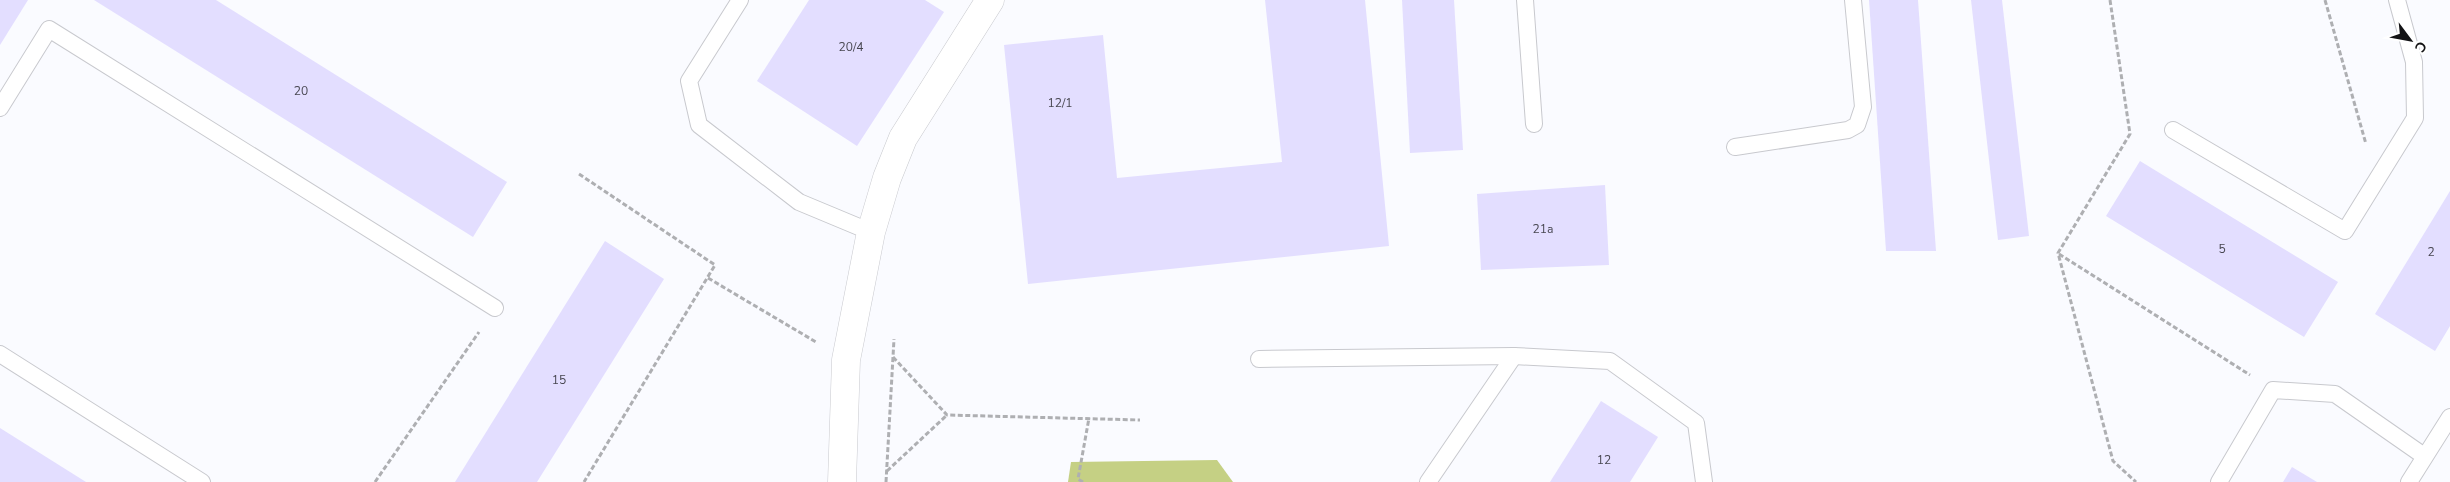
<svg xmlns="http://www.w3.org/2000/svg" width="2450" height="482" viewBox="0 0 2450 482" font-family="'Nunito Sans',sans-serif">
<rect width="100%" height="100%" fill="#fafbff"/>
<path fill="#c5d084" d="M1217,460l16,22h-165l3,-20z"/>
<g fill="#e3deff">
<path d="M0,0h28l-28,45z"/>
<path d="M94,0h122l291,182 -34,55z"/>
<path d="M809,0h116l19,12 -87,134 -100,-65z"/>
<path d="M1265,0h100l24,246 -361,38 -24,-239 99,-10 14,143 165,-16z"/>
<path d="M1402,0h52l9,150 -53,3z"/>
<path d="M1869,0h49l18,251h-50z"/>
<path d="M1971,0h31l27,236 -31,4z"/>
<path d="M2140,161l198,121 -34,55 -198,-121z"/>
<path d="M1605,185l4,80 -128,5 -4,-76z"/>
<path d="M2450,191v135l-15,25 -60,-37z"/>
<path d="M605,241l59,38 -127,203h-82z"/>
<path d="M1601,401l57,36 -28,45h-80z"/>
<path d="M0,428l86,54h-86z"/>
<path d="M2292,467l25,15h-34z"/>
</g>
<g fill="none" stroke-linecap="round" stroke-linejoin="round">
<defs>
<g id="service">
<path d="M740,0l-51,81 10,44 100,77 72,30"/>
<path d="M1525,0l9,124"/>
<path d="M0,108l49,-79 446,279"/>
<path d="M2173,130l172,101 70,-113 -1,-56 -17,-62"/>
<path d="M1735,147l113,-17 9,-5 6,-18 -10,-107"/>
<path d="M0,354l202,128"/>
<path d="M1259,359l255,-3 96,5 86,62 8,59"/>
<path d="M1428,482l86,-126"/>
<path d="M2219,482l54,-92 62,4 89,62"/>
<path d="M2409,482l41,-65"/>
</g>
<path id="minor" d="M842,482l4,-122 25,-128 16,-54 16,-40 87,-138"/>
</defs>
<use href="#service" stroke="#c8c9ce" stroke-width="18"/>
<use href="#minor" stroke="#c8c9ce" stroke-width="29"/>
<g stroke="#aeafb2" stroke-width="3" stroke-dasharray="5 2.5" stroke-linecap="butt">
<path d="M2110,0l20,134 -72,119 55,208 23,21"/>
<path d="M2325,0l41,144"/>
<path d="M579,174l136,91 -131,217"/>
<path d="M2059,254l191,121"/>
<path d="M708,278l108,64"/>
<path d="M893,357l54,58 193,5"/>
<path d="M887,471l60,-56"/>
<path d="M375,482l104,-150"/>
<path d="M886,482l8,-143"/>
<path d="M1083,482l-5,-3 11,-61"/>
</g>
<use href="#service" stroke="#fff" stroke-width="16"/>
<use href="#minor" stroke="#fff" stroke-width="28"/>
</g>
<g text-anchor="middle" dominant-baseline="central" stroke-width="4.5" stroke-linejoin="round" paint-order="stroke">
<g font-size="12" fill="#474650">
<text x="851" y="47">20/4</text>
<text x="301" y="91">20</text>
<text x="1060" y="103">12/1</text>
<text x="1543" y="229">21а</text>
<text x="2222" y="249">5</text>
<text x="2431" y="252">2</text>
<text x="559" y="380">15</text>
<text x="1604" y="460">12</text>
</g>
</g>
<g transform="translate(2410 40) rotate(122)" stroke="#ffffff" stroke-width="4" paint-order="stroke">
<path d="M0-4L9 19L0 12L-9 19Z" fill="#131315"/>
<text y="-8" font-size="14" font-weight="bold" text-anchor="middle" fill="#131315">С</text>
</g>
</svg>
